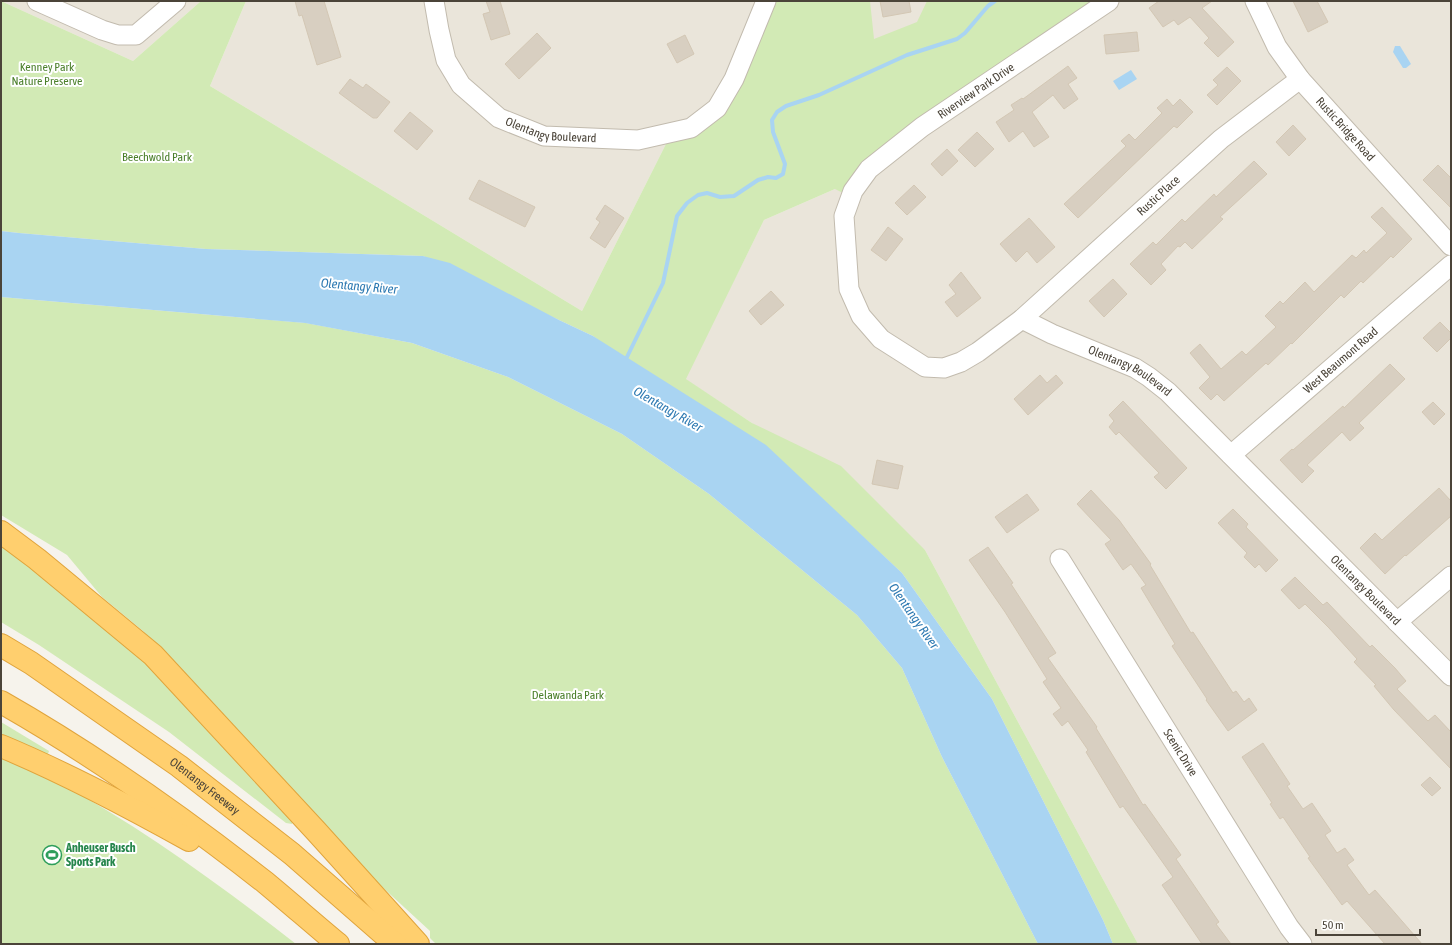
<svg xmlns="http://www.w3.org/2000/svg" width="1452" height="945" viewBox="0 0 1452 945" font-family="'Asap Condensed',sans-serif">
<rect width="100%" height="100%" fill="#f6f3ec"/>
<g fill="#eae5da">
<path d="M1,1h200l-68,60z"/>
<path d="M246,1h1205v943h-313l-213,-394 -173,-127 -67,-44 79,-159 71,-31 -169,-45 -84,167 -372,-225z"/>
</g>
<g fill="#d2eab5">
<path d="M1,1l132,60 68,-60h45l-36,85 372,225 90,-179 45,-24 49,-107h104l4,38 43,-17 10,-21h182l-146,100 -112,96 -16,-8 -71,31 -78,159 66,44 89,43 84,84 213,394h-25l-10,-24 -111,-221 -90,-126 -41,-38 -268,-199 -170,-80 -217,-7 -187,-16 -18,-2z"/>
<path d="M1,297l305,26 106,20 96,34 114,57 87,60 148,121 45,53 40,89 96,187h-602l-6,-6v-7l-63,-58 -224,-242 -41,-34 -35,-42 -66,-40z"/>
<path d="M1,541l125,100 167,179 -1,4 -6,-1 -117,-91 -130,-87 -38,-23z"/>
<path d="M1,722l48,29 -2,6 -46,-19z"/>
<path d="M1,756c18,8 38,15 55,25 85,46 164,104 240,163h-295z"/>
</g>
<g fill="#a9d4f2">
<path d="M1395,46h5l11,18 -5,4h-3l-10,-16z"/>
<path d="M1131,70l6,9 -18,11 -6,-9z"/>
<path d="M1,231l18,2 187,16 217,7 27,7 109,57 34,16 173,109 136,128 90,126 111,221 10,24h-75l-96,-187 -40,-89 -45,-53 -148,-121 -87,-60 -114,-57 -96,-34 -107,-20 -304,-26z"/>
</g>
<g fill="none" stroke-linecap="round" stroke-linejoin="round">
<path stroke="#a9d4f2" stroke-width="4" d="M627,357l36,-74 14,-67 10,-13 11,-8 9,-2 13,4 14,-1 24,-16 10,-3 8,1 7,-4 2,-10 -12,-32 -1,-12 5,-8 9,-6 33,-11 88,-40 50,-16 8,-6 23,-27 7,-5"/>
</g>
<g fill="#d8cfc1" stroke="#d3c7b4">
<path d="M295,1h29l17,56 -24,8 -15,-50 -3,1z"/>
<path d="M486,1h14l10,33 -19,6 -8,-26 7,-2z"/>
<path d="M880,1h29l2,11 -28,5z"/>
<path d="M1159,1h53l-10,7 32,34 -16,15 -14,-14 5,-5 -19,-21 -12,8 -4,-5 -11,7 -14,-19z"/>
<path d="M1293,1h24l11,21 -20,10z"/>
<path d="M1137,32l2,19 -33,3 -2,-19z"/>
<path d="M537,33l14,15 -32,31 -14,-15z"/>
<path d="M685,35l9,19 -17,9 -10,-19z"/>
<path d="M1068,66l9,12 -9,6 10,15 -14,10 -11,-14 -21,17 17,25 -15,10 -11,-16 -14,11 -13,-20 18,-12 -3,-5 11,-7 1,1z"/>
<path d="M1227,67l14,14 -24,24 -10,-10 11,-10 -5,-5z"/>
<path d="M350,79l13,9 3,-4 24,18 -13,16h-4l-34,-25z"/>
<path d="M1167,99l6,7 7,-7 13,13 -16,16 -3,-2 -96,92 -14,-14 62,-58 -5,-5 8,-7 6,6 27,-27 -5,-5z"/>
<path d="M410,112l23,19 -16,19 -23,-19z"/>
<path d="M1293,125l13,14 -17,17 -13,-14z"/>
<path d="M977,132l17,17 -19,18 -17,-17z"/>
<path d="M947,149l11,12 -16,15 -11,-12z"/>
<path d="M1254,161l13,13 -47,43 3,2 -31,30 -7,-7 -5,5 -2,-1 -17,18 5,6 -15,15 -21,-21 23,-22 3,3 26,-26 3,3 29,-28 2,3z"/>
<path d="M1438,165l13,13v30l-28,-28z"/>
<path d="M479,180l56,27 -10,20 -56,-28z"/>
<path d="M914,185l12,12 -19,18 -12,-12z"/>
<path d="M605,205l19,13 -19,30 -15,-10 10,-16 -4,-3z"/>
<path d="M1382,207l30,32 -19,19 -2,-2 -28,27 -2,-2 -17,17 -3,-3 -49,49 -1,-1 -23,22 -2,-2 -42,38 -7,-7 -6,6 -12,-12 11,-11 -20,-24 10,-9 21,25 21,-18 4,4 30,-28 -11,-11 15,-15 3,3 22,-22 9,10 38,-37 4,3 8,-8 2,3 21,-20 -16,-16z"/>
<path d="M1029,218l26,29 -18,16 -10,-12 -11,11 -16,-18z"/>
<path d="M888,227l15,12 -17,22 -15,-11z"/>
<path d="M961,272l20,26 -24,19 -12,-15 11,-8 -7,-9z"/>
<path d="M1113,279l14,15 -23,23 -15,-16z"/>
<path d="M771,291l13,14 -23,20 -12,-14z"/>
<path d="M1440,322l11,11v5l-14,14 -14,-14z"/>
<path d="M1390,364l15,15 -46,44 5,5 -14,13 -8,-9 -35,33 7,6 -12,12 -22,-23 12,-11 1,1 50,-44 1,2z"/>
<path d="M1040,375l7,8 9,-8 7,8 -35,32 -14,-16z"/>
<path d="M1123,401l64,67 -21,21 -12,-12 5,-4 -40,-41 -3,3 -7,-8 5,-6 -5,-6z"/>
<path d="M1433,402l12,12 -11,11 -12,-13z"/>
<path d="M877,460l26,6 -5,23 -26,-5z"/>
<path d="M1439,488l12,13v15l-45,40 -1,-1 -20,19 -25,-26 15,-15 7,7z"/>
<path d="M1091,490l28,30 32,44 -1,1 41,68 2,-1 40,61 3,-2 8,11 5,-4 8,12 -29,21 -22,-31 1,-1 -35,-53 3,-2 -34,-56 5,-3 -15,-21 -8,6 -18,-26 6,-4 -34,-36z"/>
<path d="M1027,494l12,16 -32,23 -12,-16z"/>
<path d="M1233,509l15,15 -2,3 32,33 -12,12 -7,-8 -4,4 -11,-11 3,-4 -29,-30z"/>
<path d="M988,547l25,36 -2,1 45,69 -8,5 49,69 -1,1 47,77 2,-1 36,51 -5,4 43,63 -3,2 15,20h-29l-40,-59 11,-8 -50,-71 -3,2 -34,-56 2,-2 -20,-29 -6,5 -9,-12 8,-6 -18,-26 4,-3 -42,-67 -36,-52z"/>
<path d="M1295,577l28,28 4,-3 43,45 2,-2 23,23 11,13 -9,8 31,32 7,-6 16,17v37l-57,-59 -20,-24 2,-1 -22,-23 3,-3 -28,-31 -24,-24 -6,5 -18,-19z"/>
<path d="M1263,743l27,41 -3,2 16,23 9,-6 19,28 -6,4 12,18 8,-5 9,12 -7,5 22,30 6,-5 47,54h-37l-38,-43 -5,4 -34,-47 2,-1 -27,-40 -3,2 -10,-15 2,-1 -30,-46z"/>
<path d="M1430,777l11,11 -9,8 -11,-11z"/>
</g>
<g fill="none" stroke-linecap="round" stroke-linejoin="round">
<defs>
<g id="minor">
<path d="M37,1l65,29 16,5h18l40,-34"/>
<path id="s1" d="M434,1l5,29 7,30 15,25 38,33 45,18 94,4 53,-12 26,-20 17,-29 32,-78"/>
<path id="s2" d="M1109,1l-187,126 -53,42 -16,22 -9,25 5,73 12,27 20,23 44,28 19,1 17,-6 17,-10 44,-33 199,-180 79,-60"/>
<path id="s3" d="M1255,1l22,46 23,32 151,167"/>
<path id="s4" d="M1022,319l30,15 83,34 14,9 19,15 283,284"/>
<path id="s5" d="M1231,455l220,-190"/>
<path id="s6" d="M1060,559l229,368 13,17"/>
<path d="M1397,622l54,-46"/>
</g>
<g id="highway">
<path d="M1,532l36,27 116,96 163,176 102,113"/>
<path id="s7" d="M1,645l30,18 148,103 113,88 103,90"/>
<path d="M1,702c93,53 181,115 265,181 24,20 48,41 72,61"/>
<path d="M1,746c65,27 127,60 188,94"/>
</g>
</defs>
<use href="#minor" stroke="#c2bbae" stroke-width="21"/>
<use href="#highway" stroke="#e0a43c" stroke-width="24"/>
<use href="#minor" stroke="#fff" stroke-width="19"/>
<use href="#highway" stroke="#ffcf6e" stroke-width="22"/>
</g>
<defs>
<symbol id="stadium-ring" viewBox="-11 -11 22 22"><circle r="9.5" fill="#fff" stroke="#2e9e5b" stroke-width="1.5"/><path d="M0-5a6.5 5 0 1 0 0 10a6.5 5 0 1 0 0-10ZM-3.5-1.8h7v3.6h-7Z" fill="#2e9e5b"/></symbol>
</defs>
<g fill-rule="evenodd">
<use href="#stadium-ring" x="41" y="844" width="22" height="22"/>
</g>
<g text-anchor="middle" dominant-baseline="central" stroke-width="4" stroke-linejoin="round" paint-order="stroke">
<g font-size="12" fill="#4a7f2a" stroke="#fff">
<text x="47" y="67">Kenney Park<tspan x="47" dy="14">Nature Preserve</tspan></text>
<text x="157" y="157">Beechwold Park</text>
<text x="568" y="695">Delawanda Park</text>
</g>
<g font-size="12" fill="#4b4439" stroke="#fff">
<text transform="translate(976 91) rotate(-34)">Riverview Park Drive</text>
<text stroke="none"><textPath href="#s1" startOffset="194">Olentangy Boulevard</textPath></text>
<text stroke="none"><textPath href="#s3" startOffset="158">Rustic Bridge Road</textPath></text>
<text stroke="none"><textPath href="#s2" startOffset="828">Rustic Place</textPath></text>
<text stroke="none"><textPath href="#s5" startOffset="145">West Beaumont Road</textPath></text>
<text stroke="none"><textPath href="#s4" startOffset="120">Olentangy Boulevard</textPath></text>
<text stroke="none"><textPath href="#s4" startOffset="444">Olentangy Boulevard</textPath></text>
<text stroke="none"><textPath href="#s6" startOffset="228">Scenic Drive</textPath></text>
<text stroke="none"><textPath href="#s7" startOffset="248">Olentangy Freeway</textPath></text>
</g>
<g font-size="12" font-weight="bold" fill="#27864d" stroke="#fff" text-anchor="start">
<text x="66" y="848">Anheuser Busch<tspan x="66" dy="14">Sports Park</tspan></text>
</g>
<g font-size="13" font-style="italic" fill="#2e7ab2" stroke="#fff">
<text transform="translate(359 286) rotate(5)">Olentangy River</text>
<text transform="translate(668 409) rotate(30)">Olentangy River</text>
<text transform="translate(914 616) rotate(55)">Olentangy River</text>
</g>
</g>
<rect width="1452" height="945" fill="none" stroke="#4b4439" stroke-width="4"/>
<path d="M1316 929v6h104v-6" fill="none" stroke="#4b4439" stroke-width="2"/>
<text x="1322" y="929" font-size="12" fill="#4b4439" stroke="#ffffff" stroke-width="3" paint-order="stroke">50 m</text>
</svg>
